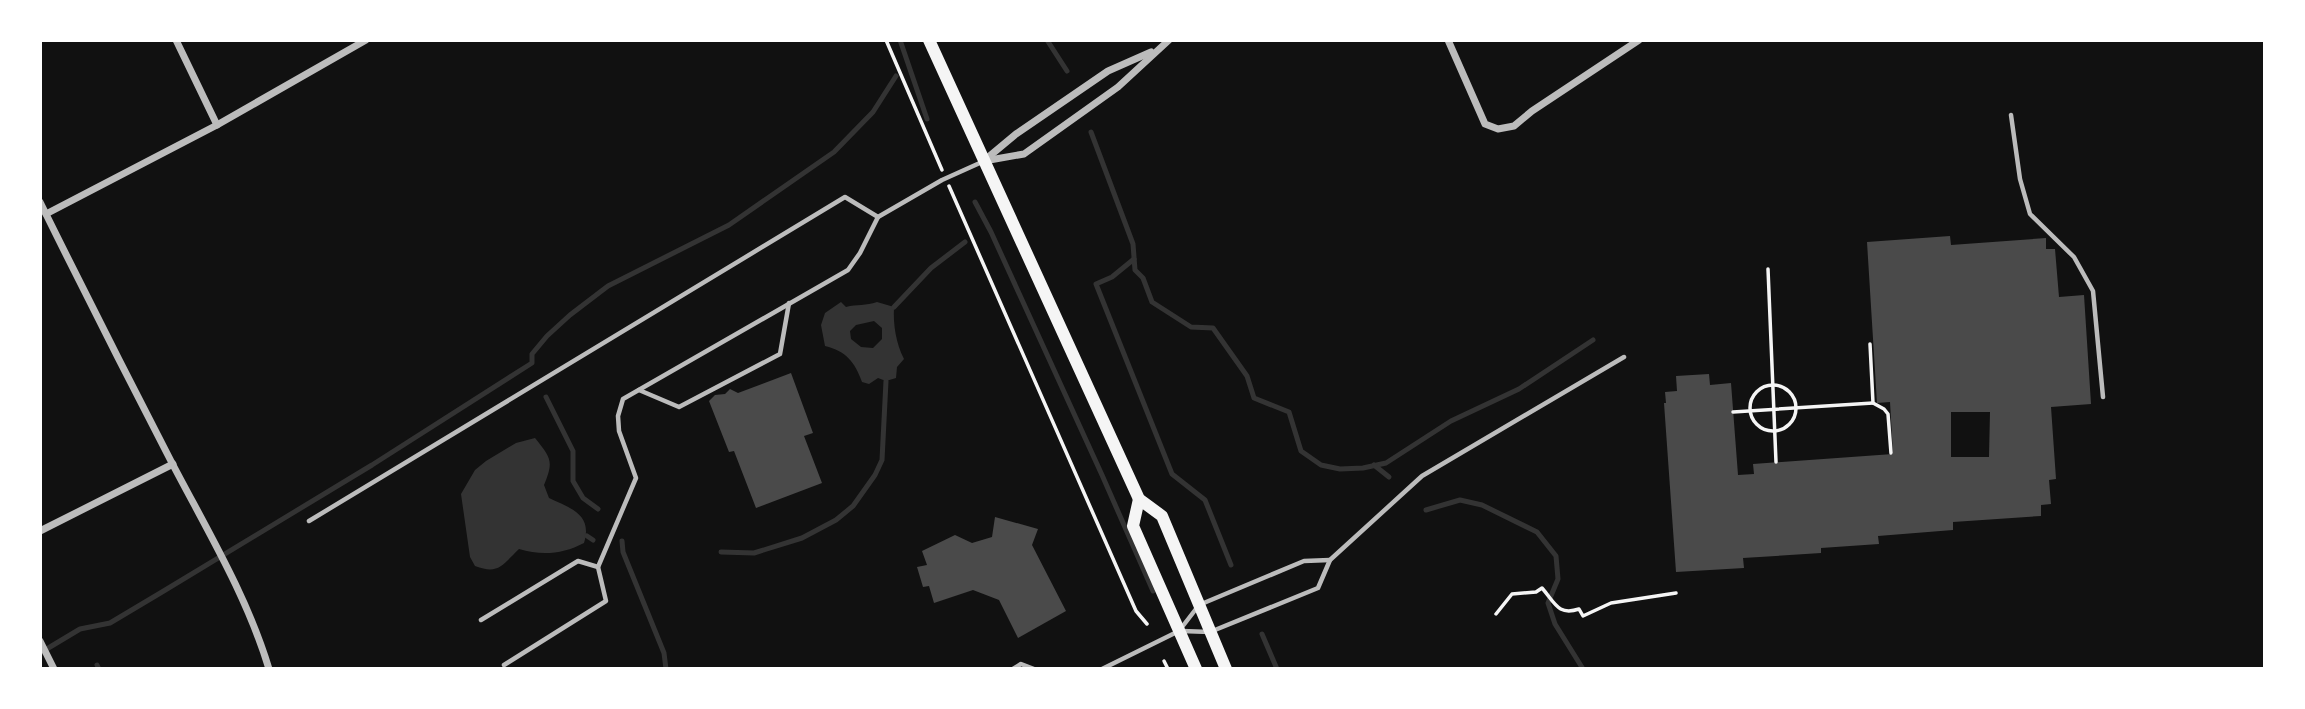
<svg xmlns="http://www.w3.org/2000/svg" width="2305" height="709" viewBox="0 0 2305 709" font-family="'IBM Plex Sans',sans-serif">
<rect width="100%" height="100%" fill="#111"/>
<g fill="#333" fill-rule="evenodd">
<path d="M841,302l5,5c11,-3 20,-1 31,-5l17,5c-1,18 2,36 10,52l-7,8 -1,11 -10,3 -8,-3 -9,6 -7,-2c-7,-20 -16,-31 -37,-36l-4,-21 4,-12zM874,321l8,7v11l-9,9 -12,-1 -10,-8 -1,-8 6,-6z"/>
<path d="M535,438c16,20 19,23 9,47l5,13c21,10 44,16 35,45 -21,11 -42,13 -65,6 -17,16 -20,26 -44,17l-5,-9 -9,-63 14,-24 11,-9 30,-18z"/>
</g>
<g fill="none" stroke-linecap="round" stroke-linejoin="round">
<g stroke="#333" stroke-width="5">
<path d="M900,40l27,79"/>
<path d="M1047,40l20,31"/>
<path d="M1091,132l42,112 2,26 8,8 9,24 39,25 22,1 34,48 7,22 35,14 12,39 20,14 19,4 23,-1 23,-5 65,-42 68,-32 74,-49"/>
<path d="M975,202l16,30 111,243 51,116"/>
<path d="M1134,259l-22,18 -16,7 76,190 33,26 26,65"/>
<path d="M894,307l37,-39 34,-26"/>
<path d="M546,397l27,54v30l10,17 15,11"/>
<path d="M1374,465l15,12"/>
<path d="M1426,510l34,-10 22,5 55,27 19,24 2,23 -10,24 7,21 28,45"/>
<path d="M587,536l6,4"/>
<path d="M622,541l1,11 41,101 2,16"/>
<path d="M721,552l33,1 48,-15 34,-18 17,-14 22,-31 7,-15 4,-79"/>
<path d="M1262,634l15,35"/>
<path d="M40,653l40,-24 30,-6 52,-31 210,-127 160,-102v-9l15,-18 23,-21 38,-29 121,-61 105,-73 39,-40 23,-36"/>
<path d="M97,665l2,4"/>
</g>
</g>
<g fill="#4a4a4a" fill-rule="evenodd">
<path d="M1950,236l1,9 95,-7v11h9l4,48 25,-2 7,109 -40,3 5,72 -7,1 2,24 -10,1v11l-88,6v8l-75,6 1,8 -58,4v5l-78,5 1,10 -68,4 -12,-169h2l-1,-11 12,-1 -1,-15 33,-2 1,11 21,-2 7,92 16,-1 -1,-10 140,-10 -3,-52 -13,1 -10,-161zM1951,412h39l-1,45h-38z"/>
<path d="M791,373l22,60 -9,3 18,47 -66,25 -22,-57 -5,1 -20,-51 6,-6 10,-1 5,-5 8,4z"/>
<path d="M995,517l43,12 -6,16 34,66 -48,27 -19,-38 -26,-10 -39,13 -5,-17 -6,1 -6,-20 10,-2 -5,-14 33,-16 17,8 20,-6z"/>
</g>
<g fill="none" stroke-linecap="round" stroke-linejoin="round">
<g stroke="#f5f5f5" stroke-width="3.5">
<path d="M886,40l56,130"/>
<path d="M949,186l187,425 11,13"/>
<path d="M1768,269l8,193"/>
<path d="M1870,344l3,59 11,6 4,5 3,39"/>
<circle cx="1773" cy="408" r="23"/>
<path d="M1733,412l140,-9"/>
<path d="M1496,614l16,-20 24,-2 6,-4c13,15 16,28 37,21l4,7 28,-13 65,-10"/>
<path d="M1164,661l4,8"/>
</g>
<g stroke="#bcbcbc" stroke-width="4.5">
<path d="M2011,115l9,64 10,35 44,43 19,34 10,106"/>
<path d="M639,390l40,17 101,-53 9,-51"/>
<path d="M309,521l536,-324 33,20 64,-37 40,-18"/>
<path d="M481,620l97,-59 20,6"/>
<path d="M1182,631l28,1 108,-44 12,-28 92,-84 202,-119"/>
<path d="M504,665l102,-64 -8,-34 38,-89 -17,-47 -1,-15 5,-17 225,-129 12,-17 18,-36"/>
<path d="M1013,669l8,-5 13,5"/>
<path d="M1102,669l77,-38 20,-26 105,-44 26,-1"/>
</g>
<g stroke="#bcbcbc" stroke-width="7">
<path d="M176,40l41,85"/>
<path d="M1448,40l37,84 13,5 16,-3 18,-15 107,-71"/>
<path d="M986,159l30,-25 92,-63 43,-19"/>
<path d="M984,161l40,-7 94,-67 51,-47"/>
<path d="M40,202c43,87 87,174 132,261 35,67 75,133 97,206"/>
<path d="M46,214l171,-89 149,-85"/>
<path d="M40,531l133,-67"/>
<path d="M40,641l14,28"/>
</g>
<g stroke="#f5f5f5" stroke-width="12">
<path d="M929,40l210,459 23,17 64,153"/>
<path d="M1139,499l-6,27 63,143"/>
</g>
</g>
<rect width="2305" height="709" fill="none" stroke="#ffffff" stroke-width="84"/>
</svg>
